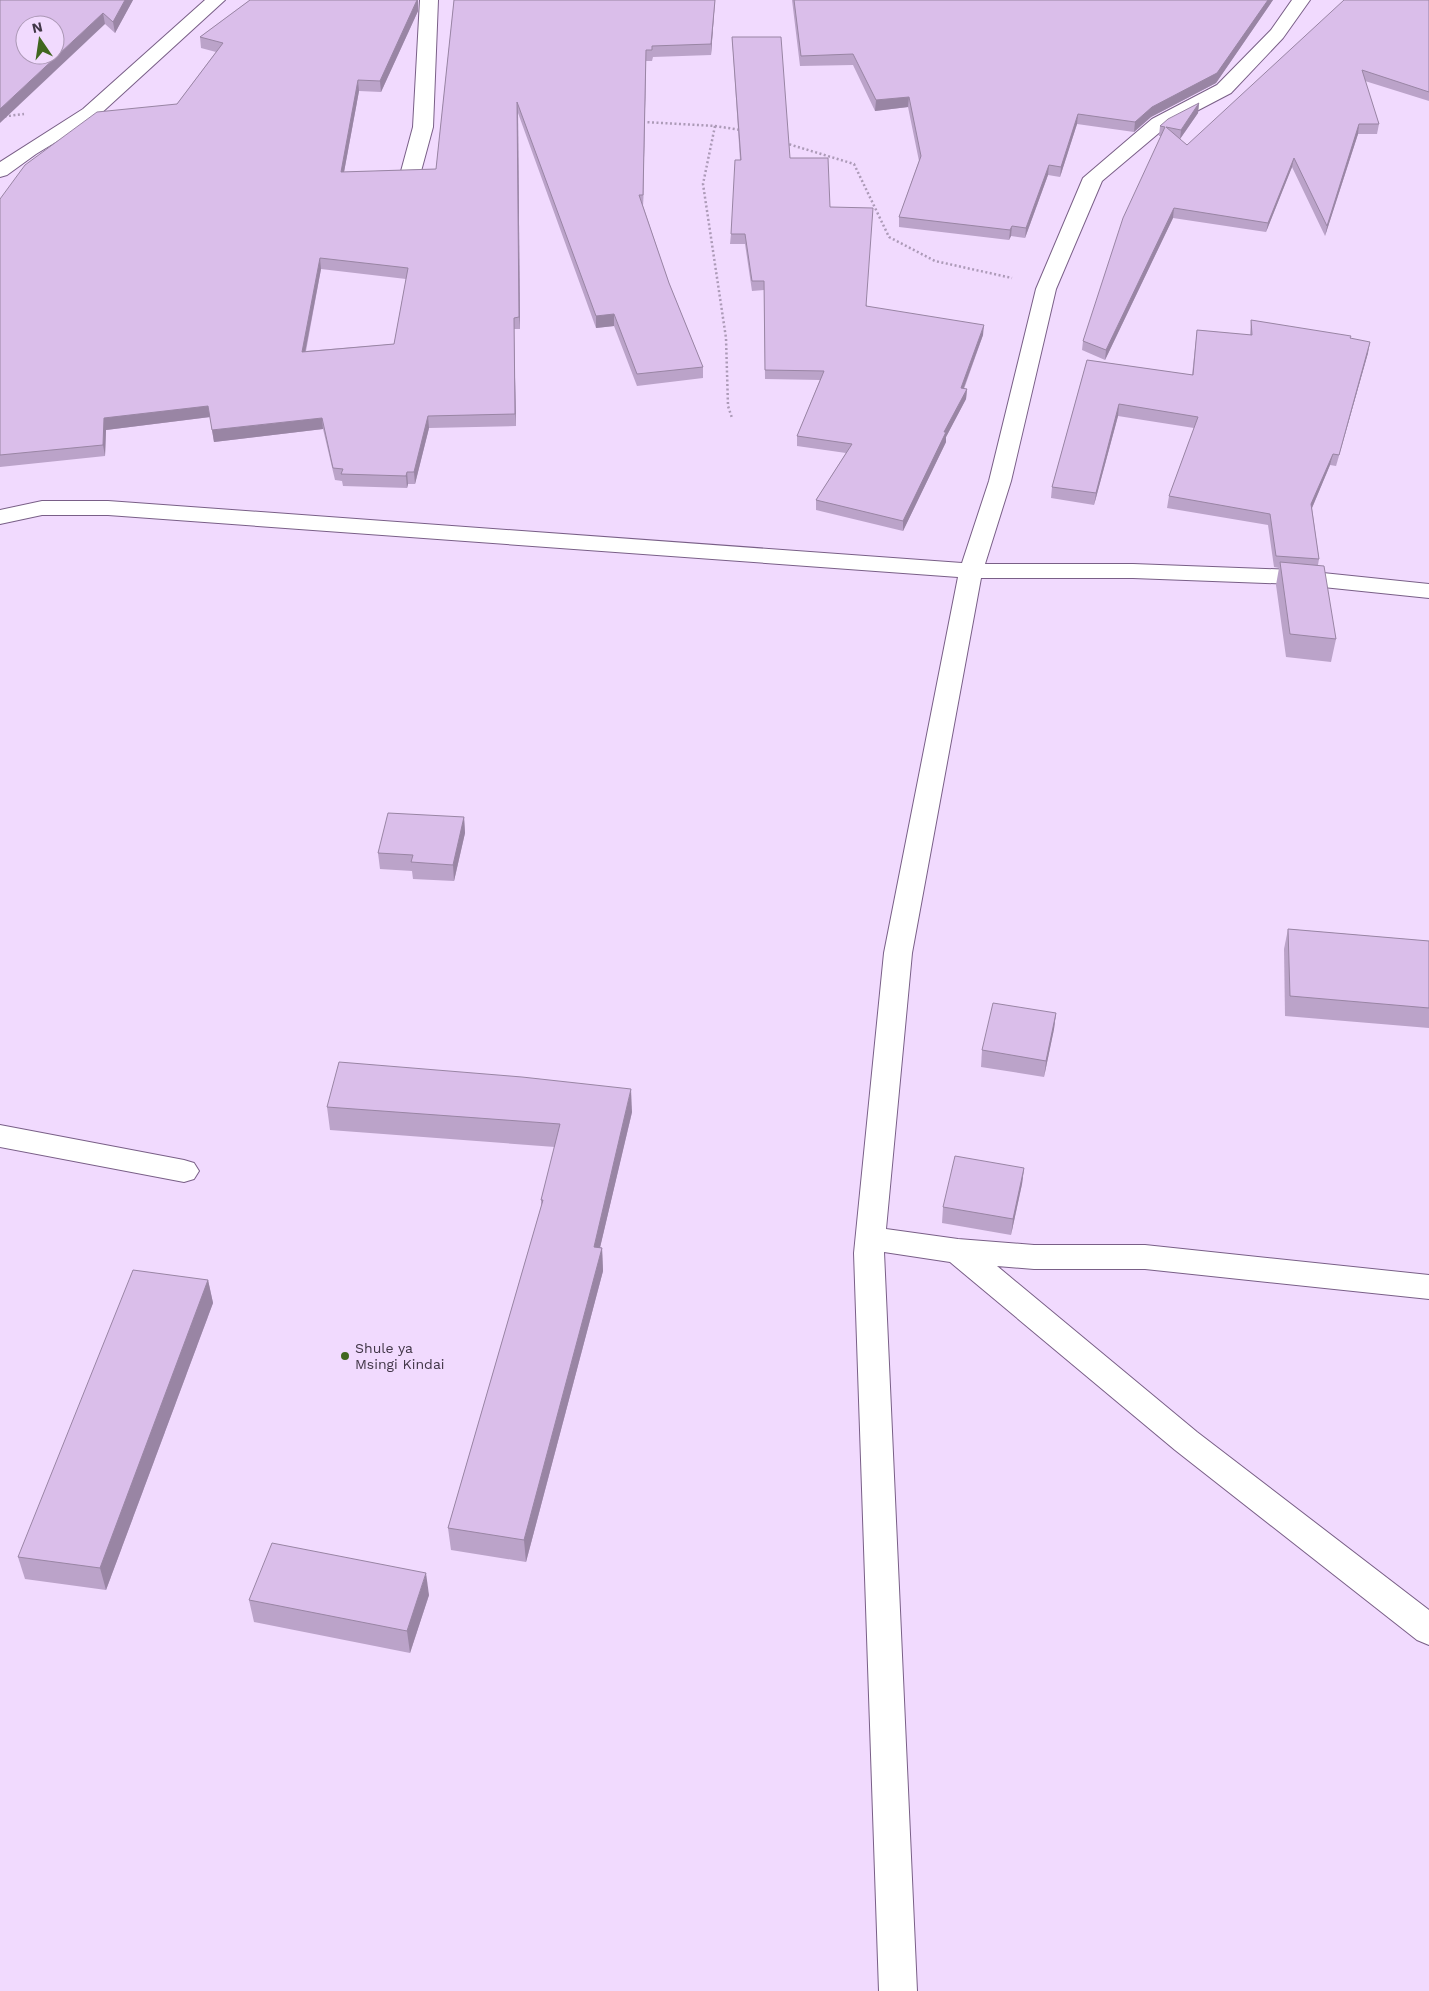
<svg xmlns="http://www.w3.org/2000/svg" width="1429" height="1991" viewBox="0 0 1429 1991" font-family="'Work Sans',sans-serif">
<rect width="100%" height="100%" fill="#f1dafe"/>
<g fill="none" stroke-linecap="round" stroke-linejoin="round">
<defs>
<path id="lane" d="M0,1125l184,35 10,3 5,8 -5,8 -10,3 -184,-35z"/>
<g id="street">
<path d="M205,0h20l-128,117 -61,37 -29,21 -7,2v-15l83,-53z"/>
<path d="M420,0h18l-5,127 -13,48 -3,4h-14l-3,-4 13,-48z"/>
<path d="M1292,0h18l-27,38 -52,55 -65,34 -64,54 -46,108 -45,192 -26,83h148l161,6 135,14v14l-135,-14 -161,-6h-152l-69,375 -26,276 72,10 76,6h111l284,30v24l-284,-30h-111l-37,-3 200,166 232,178v35l-12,-5 -242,-190 -225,-188 -66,-10 33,739h-38l-25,-738 30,-300 74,-376 -850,-62h-66l-42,9v-14l42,-9h66l854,62 27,-82 47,-192 47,-111 69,-59 65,-34 54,-55z"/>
</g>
</defs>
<use href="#lane" stroke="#795f87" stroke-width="2"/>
<use href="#street" stroke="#795f87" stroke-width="2"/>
<g stroke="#ac9ab7" stroke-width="2.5" stroke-dasharray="2 2.5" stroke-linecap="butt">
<path d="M0,117l24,-3"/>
<path d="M643,122l72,4 26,4"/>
<path d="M715,126l-12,58 23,154 2,68 4,12"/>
<path d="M785,143l69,21 35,73 46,24 77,17"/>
</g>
<use href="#lane" fill="#fff" fill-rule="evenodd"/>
<use href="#street" fill="#fff" fill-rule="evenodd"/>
</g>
<g fill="#bba3c9" fill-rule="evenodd">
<path d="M0,0h133l-18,33 -10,-9z"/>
<path d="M250,0h168v11l-37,81 -22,-1 -15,81 92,-3 18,-169h261l-4,55 -58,2 -1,4h-6l-3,145 26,77 34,84v11l-66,8 -23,-60 -18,2 -78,-215 2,216h-6l2,97 -87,2 -14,56h-7l-1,4 -64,-2 -1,-5 -7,-1 -12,-51 -109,13 -4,-25 -104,13 -1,26 -105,11v-268l177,-95 39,-52 -15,-4 -1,-11zM321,269l85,10 -12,65 -88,7z"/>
<path d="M792,0h481l-57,83 -65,34 -17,15 -57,-8 -17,53 -12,-2 -23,63 -14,-2 -2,4 -110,-13v-10l20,-56 -11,-54 -33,4 -22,-46 -53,1z"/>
<path d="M1429,0v101l-64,-20 14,43 -2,10h-19l-33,102 -33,-69 -26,65 -93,-14 -68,142 -23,-10 1,-9 78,-205h-2l1,-10 39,-23 -1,10 -18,26h-1l8,6z"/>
<path d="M732,37l58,121 40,49 37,99 116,29 -19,54h3l-1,10 -20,38v5l-43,89 -87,-21v-10l30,-47 -49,-7v-10l23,-56 -55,-1 -1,-89 -12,1 -7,-47h-15l1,-10 9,-74z"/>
<path d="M1251,320l99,18 18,15 -32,113 -6,-1 -18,43 7,51 -1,6 18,74 -5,23 -45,-5 -10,-72 3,-17 -5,-1 -6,-42 -101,-17 2,-12 25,-68 -76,-12 -24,89 -43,-7 1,-11 35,-127 105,15 5,-45 53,5z"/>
<path d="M464,817l1,16 -11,48 -41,-2 -1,-8 -32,-2 -2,-16z"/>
<path d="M1288,929l141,12v87l-144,-12 -1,-67z"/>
<path d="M1056,1013l-2,16 -10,48 -63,-10 1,-17z"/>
<path d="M327,1107l305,5 -32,135 2,1 1,23 -77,291 -75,-12 -3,-22 93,-321v-7l14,-53 -225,-17z"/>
<path d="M1024,1168l-2,16 -11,51 -69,-12 1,-16z"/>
<path d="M208,1280l5,23 -107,287 -81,-11 -7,-22z"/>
<path d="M429,1595l-19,58 -156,-31 -5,-22z"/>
</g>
<g fill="#9985a4">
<path d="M125,0h8l-18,33 -2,-11z"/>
<path d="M417,0h1v11l-37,81 -1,-11z"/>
<path d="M715,0l-4,55v-11z"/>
<path d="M1268,0h5l-57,83 -65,34 -17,15 1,-10z"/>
<path d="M103,13l2,11 -105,99v-14z"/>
<path d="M646,50v11l-3,145v-11z"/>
<path d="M358,80l1,11 -17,92 -1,-11z"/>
<path d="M909,97l-1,10 -33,4 1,-11z"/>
<path d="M517,102l1,11 2,216 -1,-12z"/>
<path d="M1199,103l-1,10 -18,26 1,-9z"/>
<path d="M1078,114l-1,10 -17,53 1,-10z"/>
<path d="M1359,124l-1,10 -33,102 2,-10z"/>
<path d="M1294,158l-2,9 -26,65 2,-9z"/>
<path d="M1049,165l-1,10 -23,63 1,-10z"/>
<path d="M1174,208l-1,10 -68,142 1,-10z"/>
<path d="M1012,226l-1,10 -2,4 1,-10z"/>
<path d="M320,258l1,11 -18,94 -1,-11z"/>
<path d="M614,314v12l-18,2v-12z"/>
<path d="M514,318v11l2,97 -1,-12z"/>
<path d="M984,325l-1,10 -23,63 1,-10z"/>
<path d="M1370,342l-2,11 -32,113 3,-11z"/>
<path d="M967,389l-1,10 -20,38v5l-43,89v-10l41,-89z"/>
<path d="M1119,404l-1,12 -24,89 2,-12z"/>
<path d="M208,406l2,11 -104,13 -1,26 -2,-11 1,-27z"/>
<path d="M428,416l1,12 -14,56 -1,-12z"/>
<path d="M322,418l1,11 -109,13 -2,-12z"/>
<path d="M1333,454l-3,11 -21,50 2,-11z"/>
<path d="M407,472l1,12 -1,4 -1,-12z"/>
<path d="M464,817l1,16 -11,48 -1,-16z"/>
<path d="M1056,1013l-2,16 -10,48 2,-16z"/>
<path d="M631,1089l1,23 -37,157 -1,-22z"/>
<path d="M1024,1168l-2,16 -11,51 2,-16z"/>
<path d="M602,1248l1,23 -77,291 -2,-22z"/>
<path d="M208,1280l5,23 -107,287 -6,-22z"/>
<path d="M426,1573l3,22 -19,58 -3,-22z"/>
</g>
<g fill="#dabeea" stroke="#9985a4" fill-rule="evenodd">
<path d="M0,0h125l-12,22 -10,-9 -103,96zM25,25h30v30h-30z"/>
<path d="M250,0h167l-37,81 -22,-1 -17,92 95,-3 18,-169h261l-4,44 -59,2v4h-6l-3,145h-4l30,88 34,84 -66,7 -23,-60 -18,2 -79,-214 2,215 -5,1 1,96 -87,2 -14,56h-7l-1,4 -65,-2 2,-5 -10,-1 -11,-50 -110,12 -4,-24 -104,12 -1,27 -103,10v-256l25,-34 72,-53 80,-8 46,-61 -23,-6zM320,258l88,10 -14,76 -92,8z"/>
<path d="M794,0h474l-51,73 -65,34 -17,15 -57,-8 -17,53 -12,-2 -23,63 -14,-2 -2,4 -111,-13 22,-61 -12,-59 -33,3 -23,-46 -52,2z"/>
<path d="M1344,0h85v92l-67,-22 17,54h-20l-32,102 -33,-68 -26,65 -94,-15 -68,142 -23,-9 40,-123 42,-91 -5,-1 8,-7 31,-16 -18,27 -15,-3 21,18z"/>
<path d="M732,37h49l9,121h38l2,49 43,1 -7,98 118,19 -23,63 6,1 -23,43h2l-43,89 -87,-21 36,-56 -55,-8 27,-65 -59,-1 -1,-89h-12l-7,-47h-14l4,-74h6z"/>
<path d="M1251,320l100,16 -1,2 20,4 -31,113 -6,-1 -22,50 8,55 -43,-3 -6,-42 -101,-18 29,-79 -79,-13 -23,89 -44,-6 35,-127 106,15 4,-45 55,5z"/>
<path d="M1280,562l44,4 12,73 -46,-5z"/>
<path d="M388,813l76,4 -11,48 -42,-3 2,-7 -35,-2z"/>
<path d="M1288,929l141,12v67l-139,-12z"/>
<path d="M993,1003l63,10 -10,48 -64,-11z"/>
<path d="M339,1062l183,15 109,12 -37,158 8,1 -78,292 -76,-12 95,-328h-2l19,-76 -233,-17z"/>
<path d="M955,1156l69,12 -11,51 -70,-12z"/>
<path d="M133,1270l75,10 -108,288 -82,-11z"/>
<path d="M272,1543l154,30 -19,58 -158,-31z"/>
</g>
<circle fill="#40661f" stroke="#f1dafe" stroke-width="2" cx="345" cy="1356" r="5"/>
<g text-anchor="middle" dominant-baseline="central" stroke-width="4" stroke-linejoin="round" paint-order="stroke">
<g font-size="14" fill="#413647" stroke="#f1dafe" text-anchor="start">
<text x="355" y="1348">Shule ya<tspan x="355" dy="16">Msingi Kindai</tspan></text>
</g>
</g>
<g transform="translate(40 40) rotate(347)"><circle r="24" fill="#f1dafe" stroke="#ab98b5"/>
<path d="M0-4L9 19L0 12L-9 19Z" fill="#40661f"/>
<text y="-8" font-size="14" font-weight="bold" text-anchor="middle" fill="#413647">N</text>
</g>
</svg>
